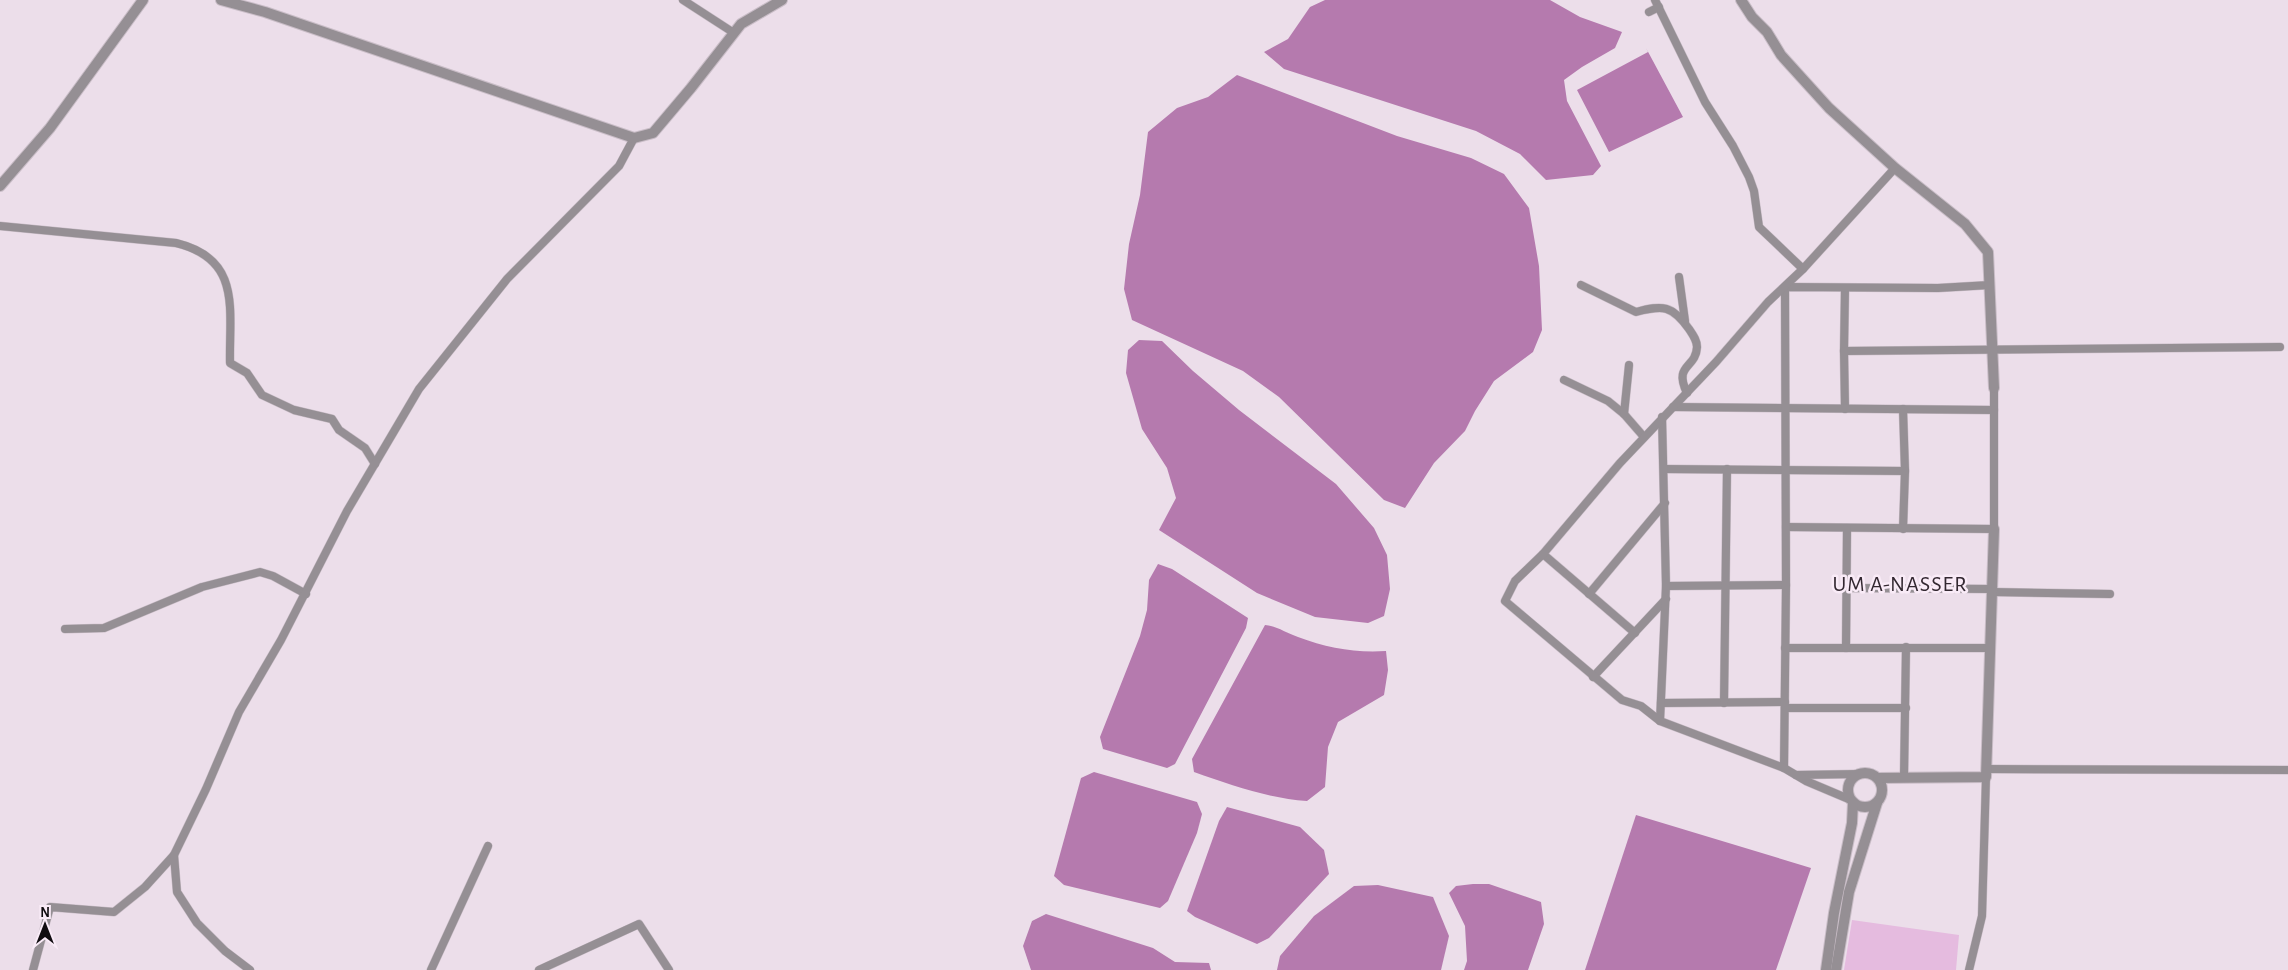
<svg xmlns="http://www.w3.org/2000/svg" width="2288" height="970" viewBox="0 0 2288 970" font-family="'Alegreya Sans',sans-serif">
<rect width="100%" height="100%" fill="#ecdeea"/>
<path fill="#e5bbdf" d="M1852,920l107,15 -3,35h-112z"/>
<g fill="#b57aae">
<path d="M1325,0h225l30,17 42,15 -7,16 -33,19 -18,13 3,21 34,65 -8,9 -47,5 -26,-26 -44,-23 -192,-62 -20,-17 24,-13 22,-32z"/>
<path d="M1646,48l37,69 -74,35 -32,-62 71,-38z"/>
<path d="M1237,75l160,61 74,22 33,16 25,34 10,58 3,64 -9,22 -39,29 -19,30 -10,20 -31,32 -29,45 -21,-8 -105,-103 -36,-26 -111,-51 -8,-31 5,-45 11,-49 8,-63 29,-24 31,-11z"/>
<path d="M1139,340l23,1 31,30 46,39 97,74 38,44 13,27 3,34 -6,27 -16,7 -53,-6 -58,-24 -98,-63 17,-32 -9,-30 -25,-39 -16,-56 2,-23z"/>
<path d="M1158,564l14,5 76,49 -2,10 -71,136 -8,4 -64,-19 -3,-12 40,-101 7,-26 2,-30z"/>
<path d="M1265,625c12,1 21,8 33,12 29,11 57,16 88,14l2,19 -4,25 -46,27 -10,25 -3,40 -18,14c-40,-3 -76,-16 -113,-29l-2,-13z"/>
<path d="M1094,772l103,30 5,12 -5,19 -29,68 -8,7 -96,-23 -10,-9 27,-98z"/>
<path d="M1227,807l73,20 24,23 5,24 -60,64 -12,6 -62,-27 -8,-6 32,-90z"/>
<path d="M1636,815l175,53 -35,102h-191z"/>
<path d="M1473,884h16l52,18 3,22 -16,46h-64l3,-9 -2,-35 -16,-33 7,-7z"/>
<path d="M1378,885l55,12 16,39 -8,34h-164l3,-14 34,-40 40,-30z"/>
<path d="M1046,914l107,34 22,14 34,1 2,7h-180l-8,-24 9,-25z"/>
</g>
<g fill="none" stroke-linecap="round" stroke-linejoin="round">
<defs>
<g id="minor">
<path d="M683,0l51,33"/>
<path d="M1655,0l50,102 28,44 16,31 5,14 5,36 44,42"/>
<path d="M1649,12l10,-5"/>
<path d="M0,226l176,17c66,16 53,66 54,120l17,10 15,22 32,15 38,9 7,11 26,18 10,16"/>
<path d="M1679,277l6,44"/>
<path d="M1581,285l55,27c27,-7 36,-7 53,17 4,6 8,11 8,18 -1,22 -24,17 -10,46"/>
<path d="M1845,288l-1,63 436,-4"/>
<path d="M1844,351l1,58"/>
<path d="M1564,380l44,21 16,13 20,23"/>
<path d="M1673,407l321,3"/>
<path d="M1903,409l2,62 -2,58"/>
<path d="M1624,414l5,-49"/>
<path d="M1664,469l241,2"/>
<path d="M1786,527l208,2v-141"/>
<path d="M1543,554l92,79"/>
<path d="M1666,586l120,-1"/>
<path d="M1845,588l148,1"/>
<path d="M1992,592l118,2"/>
<path d="M1589,594l76,-91"/>
<path d="M65,629l39,-1 98,-41 58,-15 13,4 33,18"/>
<path d="M1785,648h206"/>
<path d="M1846,648l1,-120"/>
<path d="M1593,677l73,-78"/>
<path d="M1661,703l124,-1"/>
<path d="M1724,703l3,-234"/>
<path d="M1785,708h121"/>
<path d="M1660,721l6,-135 -4,-169"/>
<path d="M1784,768l2,-183 -1,-298 153,1 52,-3"/>
<path d="M1986,769l302,1"/>
<path d="M1796,775l64,-1"/>
<path d="M1904,777l2,-130"/>
<path d="M1851,800l-45,-19 -22,-13 -124,-47 -19,-15 -19,-6 -117,-99 10,-20 28,-27 77,-91 96,-101 52,-60 35,-33 92,-101"/>
<path d="M33,970l17,-63 64,5 31,-25 29,-32"/>
<path d="M250,970l-25,-19 -28,-28 -20,-31 -3,-37 32,-66 33,-77 42,-72 66,-129 72,-122 88,-110 112,-113 15,-28"/>
<path d="M431,970l57,-124"/>
<path d="M539,970l100,-46 30,46"/>
<path d="M1969,970l13,-54 4,-139"/>
</g>
<g id="tertiary">
<path d="M221,0l44,12 369,126 19,-5 38,-45 50,-64 41,-24"/>
<path d="M1741,0l11,17 15,15 14,23 48,53 66,60 70,56 23,28 6,136"/>
<path d="M0,186l50,-58 93,-128"/>
<circle cx="1865" cy="790" r="17"/>
<path d="M1878,778l108,-1 8,-248"/>
<path d="M1826,970l8,-57 18,-90 1,-21"/>
<path d="M1836,970l13,-78 28,-89"/>
</g>
</defs>
<use href="#minor" stroke="#c9bdc7" stroke-width="9"/>
<use href="#tertiary" stroke="#c9bdc7" stroke-width="12"/>
<use href="#minor" stroke="#958f94" stroke-width="8"/>
<use href="#tertiary" stroke="#958f94" stroke-width="10"/>
</g>
<g text-anchor="middle" dominant-baseline="central" stroke-width="5" stroke-linejoin="round" paint-order="stroke">
<g font-size="22" letter-spacing="1" fill="#332831" stroke="#f9ebf7">
<text x="1900" y="584">UM A-NASSER</text>
</g>
</g>
<g transform="translate(45 925)" stroke="#f9ebf7" stroke-width="4" paint-order="stroke">
<path d="M0-4L9 19L0 12L-9 19Z" fill="#110d11"/>
<text y="-8" font-size="14" font-weight="bold" text-anchor="middle" fill="#110d11">N</text>
</g>
</svg>
